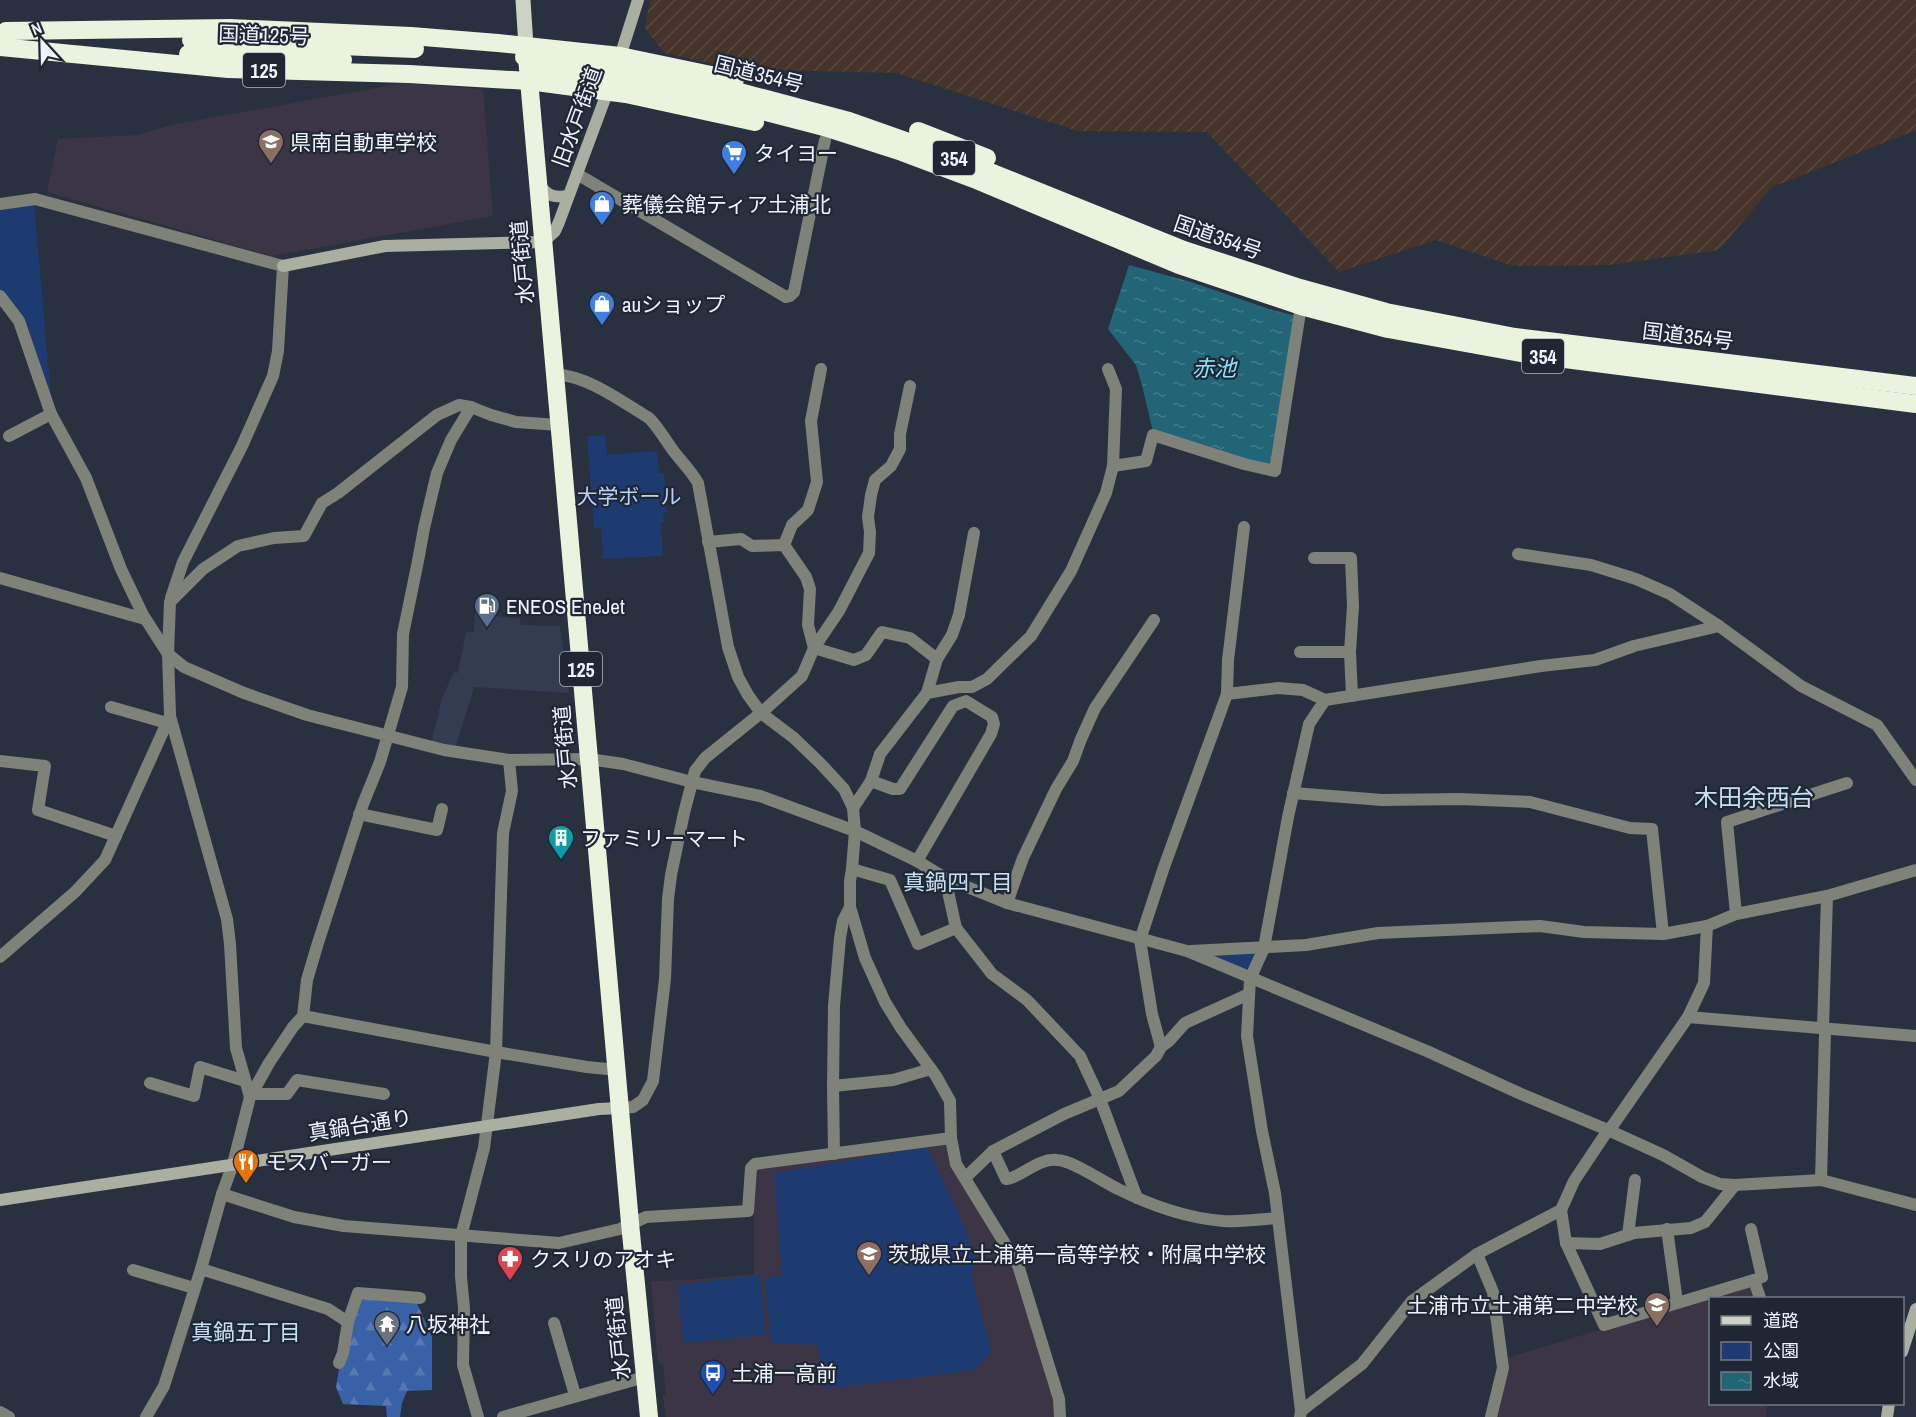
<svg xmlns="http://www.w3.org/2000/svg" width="1916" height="1417" viewBox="0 0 1916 1417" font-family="'Archivo Narrow','Noto Sans JP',sans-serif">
<defs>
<pattern id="industrial-furrows" width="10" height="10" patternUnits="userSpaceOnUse" patternTransform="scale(1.5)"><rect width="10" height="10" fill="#46342b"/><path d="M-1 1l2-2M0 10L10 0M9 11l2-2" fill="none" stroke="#584840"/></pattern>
<pattern id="forest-firs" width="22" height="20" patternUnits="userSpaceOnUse" patternTransform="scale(1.5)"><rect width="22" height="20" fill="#3961a7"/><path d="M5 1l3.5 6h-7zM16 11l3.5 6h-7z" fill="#5678b4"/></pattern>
<pattern id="water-ripples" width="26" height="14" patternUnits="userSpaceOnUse" patternTransform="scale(1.5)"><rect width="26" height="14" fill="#216577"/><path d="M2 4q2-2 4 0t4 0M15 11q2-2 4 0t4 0" fill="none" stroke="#427c8b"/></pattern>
</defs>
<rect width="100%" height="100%" fill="#293140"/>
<path fill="#323d51" d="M475,613l45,6 1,6 39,1 9,67 -95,-6 -19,62 -24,-4 11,-47 12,-26 4,1 8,-41h8z"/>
<path fill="url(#industrial-furrows)" d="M650,0h1266v130l-144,57 -53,63 -110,15 -96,1 -77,-26 -97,32 -132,-140 -129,-1 -182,-58 -159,-4 -73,-16 -19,-25z"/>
<g fill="#3c3545">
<path d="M404,83l79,6 10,127 -221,40 -225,-64 11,-53 78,-4 40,-11z"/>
<path d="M945,1142l3,3 65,120 40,125 3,27h-390l-3,-21 3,-3 -3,-28 -5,-3 -7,-81 39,-1 64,-6v-104z"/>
<path d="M1749,1285l7,13h-46v106h57l-1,13h-273l14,-59z"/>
</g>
<g fill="#1d3b70">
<path d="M34,202l18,208 -52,-120v-84z"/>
<path d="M605,435l2,20 50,-4 2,22h5l3,40h-4l1,9h-3l2,34 -60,3 -2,-31h-7l-7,-92z"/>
<path d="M1260,950l-11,25 -54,-22z"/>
<path d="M927,1147l38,81 12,33 -6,11 20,81 -16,17 -150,19 -7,-44 -47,-2 -6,-65 17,-3 -8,-102z"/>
<path d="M760,1275l5,60 -82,8 -6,-58z"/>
</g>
<path fill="url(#forest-firs)" d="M360,1299l56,2 16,36v53l-25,1 -5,12 -2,14h-13l-1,-11 -43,-2 -7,-17 3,-18 8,-18z"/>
<path fill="url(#water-ripples)" d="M1129,265l62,17 78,27 27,7 -23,153 -120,-37 -11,-47 -6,-20 -28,-36z"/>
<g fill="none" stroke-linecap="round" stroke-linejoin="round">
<g stroke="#7e8279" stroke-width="12">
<path d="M577,174l209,123 4,-1 4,-4 31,-152"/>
<path d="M0,204l35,-5 248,67 -5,85 -5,25 -31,70 -59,116 -12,36"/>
<path d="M0,296l19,25 32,93 35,64 35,91 22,46 25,39 16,13 60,26 63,22 137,35 65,10 80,-1 34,5 69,18 68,14 95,35 62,30 28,17 62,25 180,48 242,101 92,42 87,36 55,25 39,22 18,7 15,1 86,-5 95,25"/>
<path d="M555,374c35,3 64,26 94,44 10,10 17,23 26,35 8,10 17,19 23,30l30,164 10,30 10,18 13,18 33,25 26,25 24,26 9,19 2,23 -3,38 -2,12v26l15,51 20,44 16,26 35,48 14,25 1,37 5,26 62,101 41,134 1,18"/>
<path d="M9,436l42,-22"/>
<path d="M1113,466l33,-5 7,-26 91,29 31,7 26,-165"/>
<path d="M708,542l33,-3 11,7 32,-1 22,32 4,12 -2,36 6,23 40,12 12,-5 16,-23 28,6 27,21"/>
<path d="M784,545l8,-20 16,-15 9,-28 -6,-61 10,-52"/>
<path d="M1518,554l73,11 45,14 34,15 49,32 82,60 76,39 39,55"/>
<path d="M1314,558h37l2,48 -3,46 2,44"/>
<path d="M0,578l145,41"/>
<path d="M1300,652h50"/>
<path d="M927,693l10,-34 15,-24 7,-20 15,-82"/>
<path d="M1227,694l51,-6 25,2 22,10 216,-34 54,-6 39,-14 85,-20"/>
<path d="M111,707l56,16"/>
<path d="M170,716l57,203 3,25 6,104 14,49"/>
<path d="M0,761l45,5 -7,44 78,26"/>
<path d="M871,781l22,8h7l53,-83 13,-5 26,16 2,7 -3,10 -74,127"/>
<path d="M1293,793l89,7 78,-1 70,3 100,26 22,1 11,105"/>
<path d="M853,808l18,-27 9,-27 47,-61 32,-6h13l15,-8 44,-43 40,-65 35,-78 7,-27 3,-77 -8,-20"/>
<path d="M359,814l78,16 5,-21"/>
<path d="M852,869l38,11 28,64 38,-16"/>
<path d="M945,878l11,50 36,46 35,26 53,56 20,43 37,99"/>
<path d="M1007,903l16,-45 33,-69 17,-28 8,-22 14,-31 59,-88"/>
<path d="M1736,914l-9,-92 120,-39"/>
<path d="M1191,951l115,-6 72,-12 162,-7 44,6 79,2 44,-8 29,-12 91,-18 89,-26"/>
<path d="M0,957l75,-65 30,-32 65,-144 -2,-62 2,-52 33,-33 35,-23 36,-8 30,-2 18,-33 16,-10 99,-78 22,-10 12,2 20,8 25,7 43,3"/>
<path d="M303,1016l193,36 91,15 30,3"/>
<path d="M1688,1017l228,19"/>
<path d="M1161,1047l-9,-33 -12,-74 24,-73 63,-173 1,-34 16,-133"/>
<path d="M150,1083l44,13 6,-29 45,14"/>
<path d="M833,1086l60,-6 38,-11"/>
<path d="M252,1094h35l10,-14 87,14"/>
<path d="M620,1108l13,-1 10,-7 10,-19 12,-102 3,-80 3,-24 13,-62 11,-42 10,-13 56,-45 41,-37 12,-28 25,-37 30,-58 1,-21 -2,-15 3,-22 4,-15 16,-14 9,-17v-15l10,-48"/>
<path d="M993,1151l13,28c15,-1 31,-21 51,-19 15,0 46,22 61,29 34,17 68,29 105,32 18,1 37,-2 55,-3"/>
<path d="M834,1154l-1,-68 1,-80 6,-68 3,-17 7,-14"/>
<path d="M965,1178l28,-27 71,-37 55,-23 37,-35 5,-9 8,-6 16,-18 64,-29"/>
<path d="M1821,1180l4,-147 -2,-5 4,-132"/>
<path d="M222,1194l72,23 50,9 215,17 61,-14 26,-12 102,-6 3,-43 4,-4 196,-26"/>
<path d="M1561,1210l5,33 38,82 150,-45 6,18"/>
<path d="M1667,1229l10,73"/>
<path d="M1751,1229l11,48 -8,3"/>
<path d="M1628,1235l7,-55"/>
<path d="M1566,1243l34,1 34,-11 57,-5 14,-6 30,-37"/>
<path d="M1477,1254l16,38 10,76 -12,49"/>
<path d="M201,1269l127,40 20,13 10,-29 62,5"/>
<path d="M133,1270l61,18"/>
<path d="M554,1323l21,72"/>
<path d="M339,1363l4,-10 5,-31"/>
<path d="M1301,1411l61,-47 50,-63 65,-47 84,-44 13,-29 34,-51 5,-5 75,-108 16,-34 3,-57"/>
<path d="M0,1412l9,5"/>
<path d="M146,1417l18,-31 37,-117 21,-75 11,-30 17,-67 19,-34 24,-36 10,-11 4,-36 10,-34 46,-142 17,-42 22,-75 1,-53 15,-73 6,-33 13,-55 14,-33 20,-33"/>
<path d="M478,1417l-15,-52 1,-57 -3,-31v-41l23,-88 12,-96 7,-219 9,-42 -3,-31"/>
<path d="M503,1417l142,-40"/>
<path d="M1300,1417l1,-6 -26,-218 -13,-62 -15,-95 3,-57 14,-31 24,-131 21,-93 16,-24"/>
</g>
<g stroke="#aaafa2" stroke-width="12">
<path d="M618,63l20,-63"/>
<path d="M539,184c8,12 15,14 29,12"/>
<path d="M283,266l102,-20 158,-4 12,-11 4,-9 51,-137"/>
<path d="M0,1200l599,-91 21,-1"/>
<path d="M1902,1352l14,-43"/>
<path d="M1887,1417l2,-13"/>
</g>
<path stroke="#ccd3c2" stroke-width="15" d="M523,0l3,46"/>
<g stroke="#eaf3de" stroke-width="18">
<path d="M6,31l224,-3 181,8 87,7 122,13 115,24"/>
<path d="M191,40l224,9"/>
<path d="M526,46l104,1177 19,194"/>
<path d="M0,47l228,22 181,5 120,7 97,13 129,28"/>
<path d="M188,54l155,6"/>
<path d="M717,86l132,35 85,30"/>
<path d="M715,99l109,28 78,25 72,27 205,86 122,41 87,23 138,25 390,50"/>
<path d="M918,131l69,27"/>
<path d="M965,162l219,88 116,38 86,24 129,25 401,49"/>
</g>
<g stroke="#eaf3de" stroke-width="18">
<path d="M524,57l116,14 77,15"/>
<path d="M530,70l88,11 97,18"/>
</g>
</g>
<defs>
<symbol id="school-pin" viewBox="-11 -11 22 30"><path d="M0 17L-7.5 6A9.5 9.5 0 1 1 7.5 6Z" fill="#8d6e63" stroke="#1f2735"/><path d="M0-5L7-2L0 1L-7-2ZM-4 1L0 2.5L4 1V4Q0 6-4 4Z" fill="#fff"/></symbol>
<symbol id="supermarket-pin" viewBox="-11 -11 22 30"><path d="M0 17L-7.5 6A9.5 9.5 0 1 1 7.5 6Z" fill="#3f7fe0" stroke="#1f2735"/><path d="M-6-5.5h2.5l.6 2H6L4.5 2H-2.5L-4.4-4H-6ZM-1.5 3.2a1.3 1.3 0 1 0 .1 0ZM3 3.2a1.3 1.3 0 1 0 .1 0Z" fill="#fff"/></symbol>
<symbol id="shop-pin" viewBox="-11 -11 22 30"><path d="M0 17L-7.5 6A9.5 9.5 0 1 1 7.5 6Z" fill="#3f7fe0" stroke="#1f2735"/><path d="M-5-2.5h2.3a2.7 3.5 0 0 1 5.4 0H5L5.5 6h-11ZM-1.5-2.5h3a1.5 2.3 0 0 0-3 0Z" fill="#fff"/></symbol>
<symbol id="fuel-pin" viewBox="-11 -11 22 30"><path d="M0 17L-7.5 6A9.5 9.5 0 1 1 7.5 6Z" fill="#5c6f8a" stroke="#1f2735"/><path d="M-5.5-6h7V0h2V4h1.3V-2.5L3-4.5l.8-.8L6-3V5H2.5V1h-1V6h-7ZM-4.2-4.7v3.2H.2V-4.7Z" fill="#fff"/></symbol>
<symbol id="building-pin" viewBox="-11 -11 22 30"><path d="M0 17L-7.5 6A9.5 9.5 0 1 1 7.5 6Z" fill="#0f9aa8" stroke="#1f2735"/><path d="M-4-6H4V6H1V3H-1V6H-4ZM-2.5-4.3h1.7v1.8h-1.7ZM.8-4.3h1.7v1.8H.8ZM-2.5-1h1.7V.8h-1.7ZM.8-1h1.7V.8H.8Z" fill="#fff"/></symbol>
<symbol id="restaurant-pin" viewBox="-11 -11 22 30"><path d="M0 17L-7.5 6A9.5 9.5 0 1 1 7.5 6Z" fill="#e8710a" stroke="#1f2735"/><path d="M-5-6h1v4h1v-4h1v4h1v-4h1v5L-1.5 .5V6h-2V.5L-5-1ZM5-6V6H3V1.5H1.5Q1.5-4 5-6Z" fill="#fff"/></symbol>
<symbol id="pharmacy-pin" viewBox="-11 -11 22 30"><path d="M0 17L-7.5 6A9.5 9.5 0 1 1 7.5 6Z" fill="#e0444e" stroke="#1f2735"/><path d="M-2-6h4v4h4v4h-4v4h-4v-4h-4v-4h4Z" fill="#fff"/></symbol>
<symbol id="temple-pin" viewBox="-11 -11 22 30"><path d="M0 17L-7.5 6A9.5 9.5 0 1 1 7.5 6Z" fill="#6b7280" stroke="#1f2735"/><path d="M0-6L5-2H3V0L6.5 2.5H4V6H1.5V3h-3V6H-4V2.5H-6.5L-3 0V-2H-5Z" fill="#fff"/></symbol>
<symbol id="bus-pin" viewBox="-11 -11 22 30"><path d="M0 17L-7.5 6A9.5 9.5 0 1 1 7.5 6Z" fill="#1a4fb4" stroke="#1f2735"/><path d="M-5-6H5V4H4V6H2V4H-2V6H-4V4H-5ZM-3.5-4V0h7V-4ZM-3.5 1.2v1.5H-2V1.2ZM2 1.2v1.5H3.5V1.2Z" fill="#fff"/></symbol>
</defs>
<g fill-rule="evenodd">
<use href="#school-pin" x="256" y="127" width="30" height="40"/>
<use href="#supermarket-pin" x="719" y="138" width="30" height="40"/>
<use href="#shop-pin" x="587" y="189" width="30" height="40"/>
<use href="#shop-pin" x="587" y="289" width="30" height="40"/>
<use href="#fuel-pin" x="472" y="591" width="30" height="40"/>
<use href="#building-pin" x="546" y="823" width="30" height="40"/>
<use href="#restaurant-pin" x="231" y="1147" width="30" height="40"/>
<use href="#school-pin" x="854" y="1239" width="30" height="40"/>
<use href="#pharmacy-pin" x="495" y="1244" width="30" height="40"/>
<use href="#school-pin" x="1642" y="1290" width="30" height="40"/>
<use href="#temple-pin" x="372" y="1309" width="30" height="40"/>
<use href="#bus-pin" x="698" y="1358" width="30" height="40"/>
</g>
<g text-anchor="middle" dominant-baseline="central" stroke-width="4.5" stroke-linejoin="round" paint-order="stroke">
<g fill="#1f2735" stroke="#b1b6c2" stroke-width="1.5">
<rect x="243" y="53" width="42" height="34" rx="4.5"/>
<rect x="933" y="141" width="42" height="34" rx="4.5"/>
<rect x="1522" y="339" width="42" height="34" rx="4.5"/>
<rect x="560" y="652" width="42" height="34" rx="4.5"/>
</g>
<g font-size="20" font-weight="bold" fill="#eff4fe">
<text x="264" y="70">125</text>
<text x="954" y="158">354</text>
<text x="1543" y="356">354</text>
<text x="581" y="669">125</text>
</g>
<g font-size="21" fill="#eff4fe" stroke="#1f2735">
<text transform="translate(264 35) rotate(2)">国道125号</text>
<text transform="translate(759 74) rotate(14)">国道354号</text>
<text transform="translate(577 117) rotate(-70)">旧水戸街道</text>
<text transform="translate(1218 237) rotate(19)">国道354号</text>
<text transform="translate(522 262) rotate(-95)">水戸街道</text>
<text transform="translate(1688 336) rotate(7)">国道354号</text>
<text transform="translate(565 747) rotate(-95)">水戸街道</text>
<text transform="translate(360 1125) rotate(-9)">真鍋台通り</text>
<text transform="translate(618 1338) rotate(-96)">水戸街道</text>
</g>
<g font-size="21" fill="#eff4fe" stroke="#1f2735" text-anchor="start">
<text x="290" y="142">県南自動車学校</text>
<text x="754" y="153">タイヨー</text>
<text x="622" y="204">葬儀会館ティア土浦北</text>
<text x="622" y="304">auショップ</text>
<text x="506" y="606">ENEOS EneJet</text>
<text x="580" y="838">ファミリーマート</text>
<text x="266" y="1162">モスバーガー</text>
<text x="888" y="1254">茨城県立土浦第一高等学校・附属中学校</text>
<text x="530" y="1259">クスリのアオキ</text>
<text x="1638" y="1305" text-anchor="end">土浦市立土浦第二中学校</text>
<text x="406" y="1324">八坂神社</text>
<text x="732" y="1373">土浦一高前</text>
</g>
<g font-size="21" fill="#b9d0f7" stroke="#1f2735">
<text x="629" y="496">大学ボール</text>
</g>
<g font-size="22" font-style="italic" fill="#8ee4fe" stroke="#1f2735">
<text x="1214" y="368">赤池</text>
</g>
<g font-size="22" fill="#c5e0f4" stroke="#1f2735">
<text x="958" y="882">真鍋四丁目</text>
<text x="246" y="1332">真鍋五丁目</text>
</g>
<g font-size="24" fill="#c5e0f4" stroke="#1f2735">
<text x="1754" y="797">木田余西台</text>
</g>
</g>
<rect x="1709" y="1297" width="195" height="108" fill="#1f2735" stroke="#727985" stroke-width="1.5"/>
<rect x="1721" y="1316" width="30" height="9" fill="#ccd3c2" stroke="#727985" stroke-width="1.5"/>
<text x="1763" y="1327" font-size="18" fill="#eff4fe">道路</text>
<rect x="1721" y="1342" width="30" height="18" fill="#1d3b70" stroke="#727985" stroke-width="1.5"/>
<text x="1763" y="1357" font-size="18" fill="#eff4fe">公園</text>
<rect x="1721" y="1372" width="30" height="18" fill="url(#water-ripples)" stroke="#727985" stroke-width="1.5"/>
<text x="1763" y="1387" font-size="18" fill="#eff4fe">水域</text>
<g transform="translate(42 42) rotate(338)" stroke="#1f2735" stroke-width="4.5" paint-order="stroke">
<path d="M0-4.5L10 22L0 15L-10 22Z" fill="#eff4fe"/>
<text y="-9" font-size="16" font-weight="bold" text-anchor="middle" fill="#eff4fe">N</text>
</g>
</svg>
